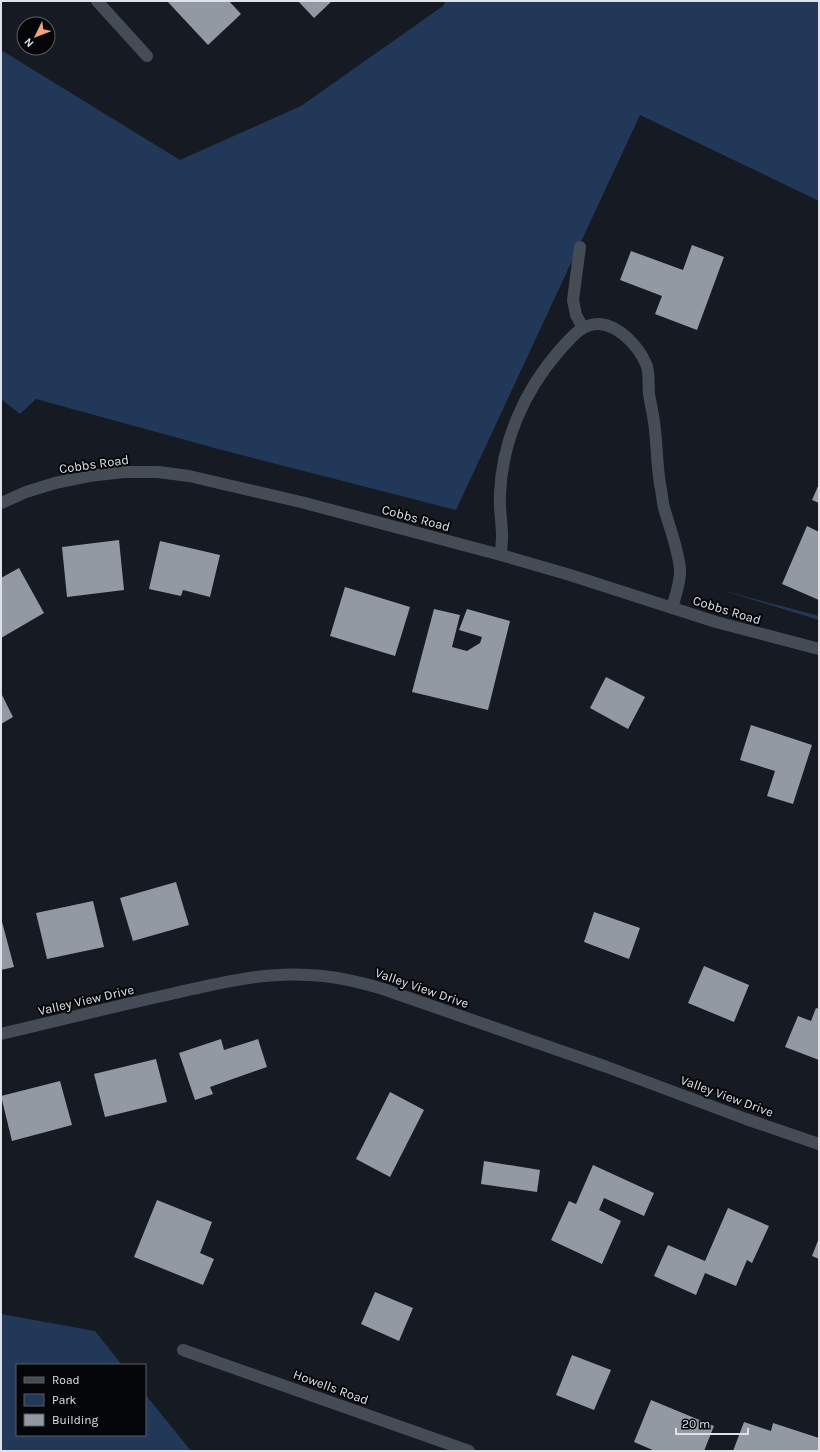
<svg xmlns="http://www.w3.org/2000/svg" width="820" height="1452" viewBox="0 0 820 1452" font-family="Karla,sans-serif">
<rect width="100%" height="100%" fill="#161b23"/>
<g fill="#213858">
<path d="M446,1h373v200l-179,-86 -184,395 -234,-60 -186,-51 -16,15 -19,-15v-349l179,110 121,-54 142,-100z"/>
<path d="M721,590l98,26v4z"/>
<path d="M1,1314l94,17 27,34h-105v70h128v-41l46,57h-190z"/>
</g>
<g fill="#9299a3">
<path d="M167,1h62l12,13 -33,31z"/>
<path d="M298,1h34l-18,17z"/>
<path d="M692,245l32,12 -27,73 -42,-16 7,-18 -42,-16 11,-29 52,19z"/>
<path d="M819,484v19l-7,-3z"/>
<path d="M807,526l12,6v68l-37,-16z"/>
<path d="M119,540l5,50 -57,7 -5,-50z"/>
<path d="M160,541l60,14 -10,42 -27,-7 -2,6 -32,-7z"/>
<path d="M19,568l25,45 -43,25v-60z"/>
<path d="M345,587l65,20 -15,49 -65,-20z"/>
<path d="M434,609l26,6 -8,32 15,4 13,-8 2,-6 -23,-7 8,-21 43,12 -22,89 -76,-18z"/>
<path d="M606,677l39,20 -17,32 -38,-21z"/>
<path d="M1,693l12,24 -12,7z"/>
<path d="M751,725l61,20 -19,59 -26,-8 8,-25 -35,-11z"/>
<path d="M176,882l13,43 -56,16 -13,-43z"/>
<path d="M93,901l11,46 -57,12 -11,-46z"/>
<path d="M594,912l46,16 -11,31 -45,-17z"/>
<path d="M1,918l13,49 -13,3z"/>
<path d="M704,966l45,19 -15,37 -46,-19z"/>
<path d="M816,1008l3,1v51l-34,-13 13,-31 13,5z"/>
<path d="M221,1039l3,11 34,-11 9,28 -57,20 3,7 -18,6 -16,-47z"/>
<path d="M156,1059l11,43 -62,15 -11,-43z"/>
<path d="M60,1081l12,44 -60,16 -11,-45z"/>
<path d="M390,1092l34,18 -34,67 -34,-18z"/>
<path d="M484,1161l56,9 -3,22 -56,-8z"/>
<path d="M593,1165l61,28 -10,23 -40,-18 -5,12 22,11 -19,43 -51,-24 18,-39 7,3z"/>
<path d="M157,1200l55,22 -12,31 14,6 -11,26 -69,-28z"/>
<path d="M728,1208l41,18 -17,37 -5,-3 -11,26 -31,-13 -9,22 -42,-19 14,-31 37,16z"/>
<path d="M819,1238v21l-7,-3z"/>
<path d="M375,1292l38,16 -14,33 -38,-17z"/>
<path d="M572,1355l39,15 -17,40 -38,-15z"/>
<path d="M651,1400l63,26 -10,25h-49l-21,-9z"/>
<path d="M744,1422l27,9 2,-8 46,15v13h-86z"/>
</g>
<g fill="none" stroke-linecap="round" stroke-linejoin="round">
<g stroke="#464c55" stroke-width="12">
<path d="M97,1l50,55"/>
<path d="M580,247l-7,53 3,15 7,13"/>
<path d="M1,503l25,-11 29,-9 34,-7 35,-4h34l31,4 112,26 200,53 69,20 146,47 103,27"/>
<path d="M501,555c0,-6 1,-12 1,-19 0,-14 -3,-28 -2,-42 2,-52 24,-103 59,-143 11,-12 22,-28 41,-27 20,2 39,23 46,40 4,8 2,21 3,30 2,12 5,24 6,36 2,18 2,36 5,54 2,8 2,16 4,24 6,20 14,41 16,61 1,13 -5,27 -8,39"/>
<path d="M1,1034c58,-14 116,-28 174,-41 44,-10 89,-21 134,-18 25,1 51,7 74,14l224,78 139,52 73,25"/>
<path d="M183,1350l286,101"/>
</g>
</g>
<g text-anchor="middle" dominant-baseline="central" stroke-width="4" stroke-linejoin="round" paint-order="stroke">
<g font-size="13" fill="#dee2e7" stroke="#040609">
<text transform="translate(94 464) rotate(-8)">Cobbs Road</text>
<text transform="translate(416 518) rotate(15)">Cobbs Road</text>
<text transform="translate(727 610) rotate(17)">Cobbs Road</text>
<text transform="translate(422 988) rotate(19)">Valley View Drive</text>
<text transform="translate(86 1000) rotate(-13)">Valley View Drive</text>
<text transform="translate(727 1096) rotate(20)">Valley View Drive</text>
<text transform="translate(331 1387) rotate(20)">Howells Road</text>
</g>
</g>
<rect width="820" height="1452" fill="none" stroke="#dee2e7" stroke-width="4"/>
<rect x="16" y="1364" width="130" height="72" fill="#040609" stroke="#5b5e62"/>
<rect x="24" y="1377" width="20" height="6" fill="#464c55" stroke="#5b5e62"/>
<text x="52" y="1384" font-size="12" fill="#dee2e7">Road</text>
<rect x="24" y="1394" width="20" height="12" fill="#213858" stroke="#5b5e62"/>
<text x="52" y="1404" font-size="12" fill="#dee2e7">Park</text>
<rect x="24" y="1414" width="20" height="12" fill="#9299a3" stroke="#5b5e62"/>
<text x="52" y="1424" font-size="12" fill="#dee2e7">Building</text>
<g transform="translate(36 36) rotate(227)"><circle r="19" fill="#040609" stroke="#5b5e62"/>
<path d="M0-3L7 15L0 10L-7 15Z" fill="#f1a27b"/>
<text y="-6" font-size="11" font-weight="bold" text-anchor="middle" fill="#dee2e7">N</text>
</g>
<path d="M676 1428v6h72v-6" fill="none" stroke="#dee2e7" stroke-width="2"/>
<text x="682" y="1428" font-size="12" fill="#dee2e7" stroke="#040609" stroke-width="3" paint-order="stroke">20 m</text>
</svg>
